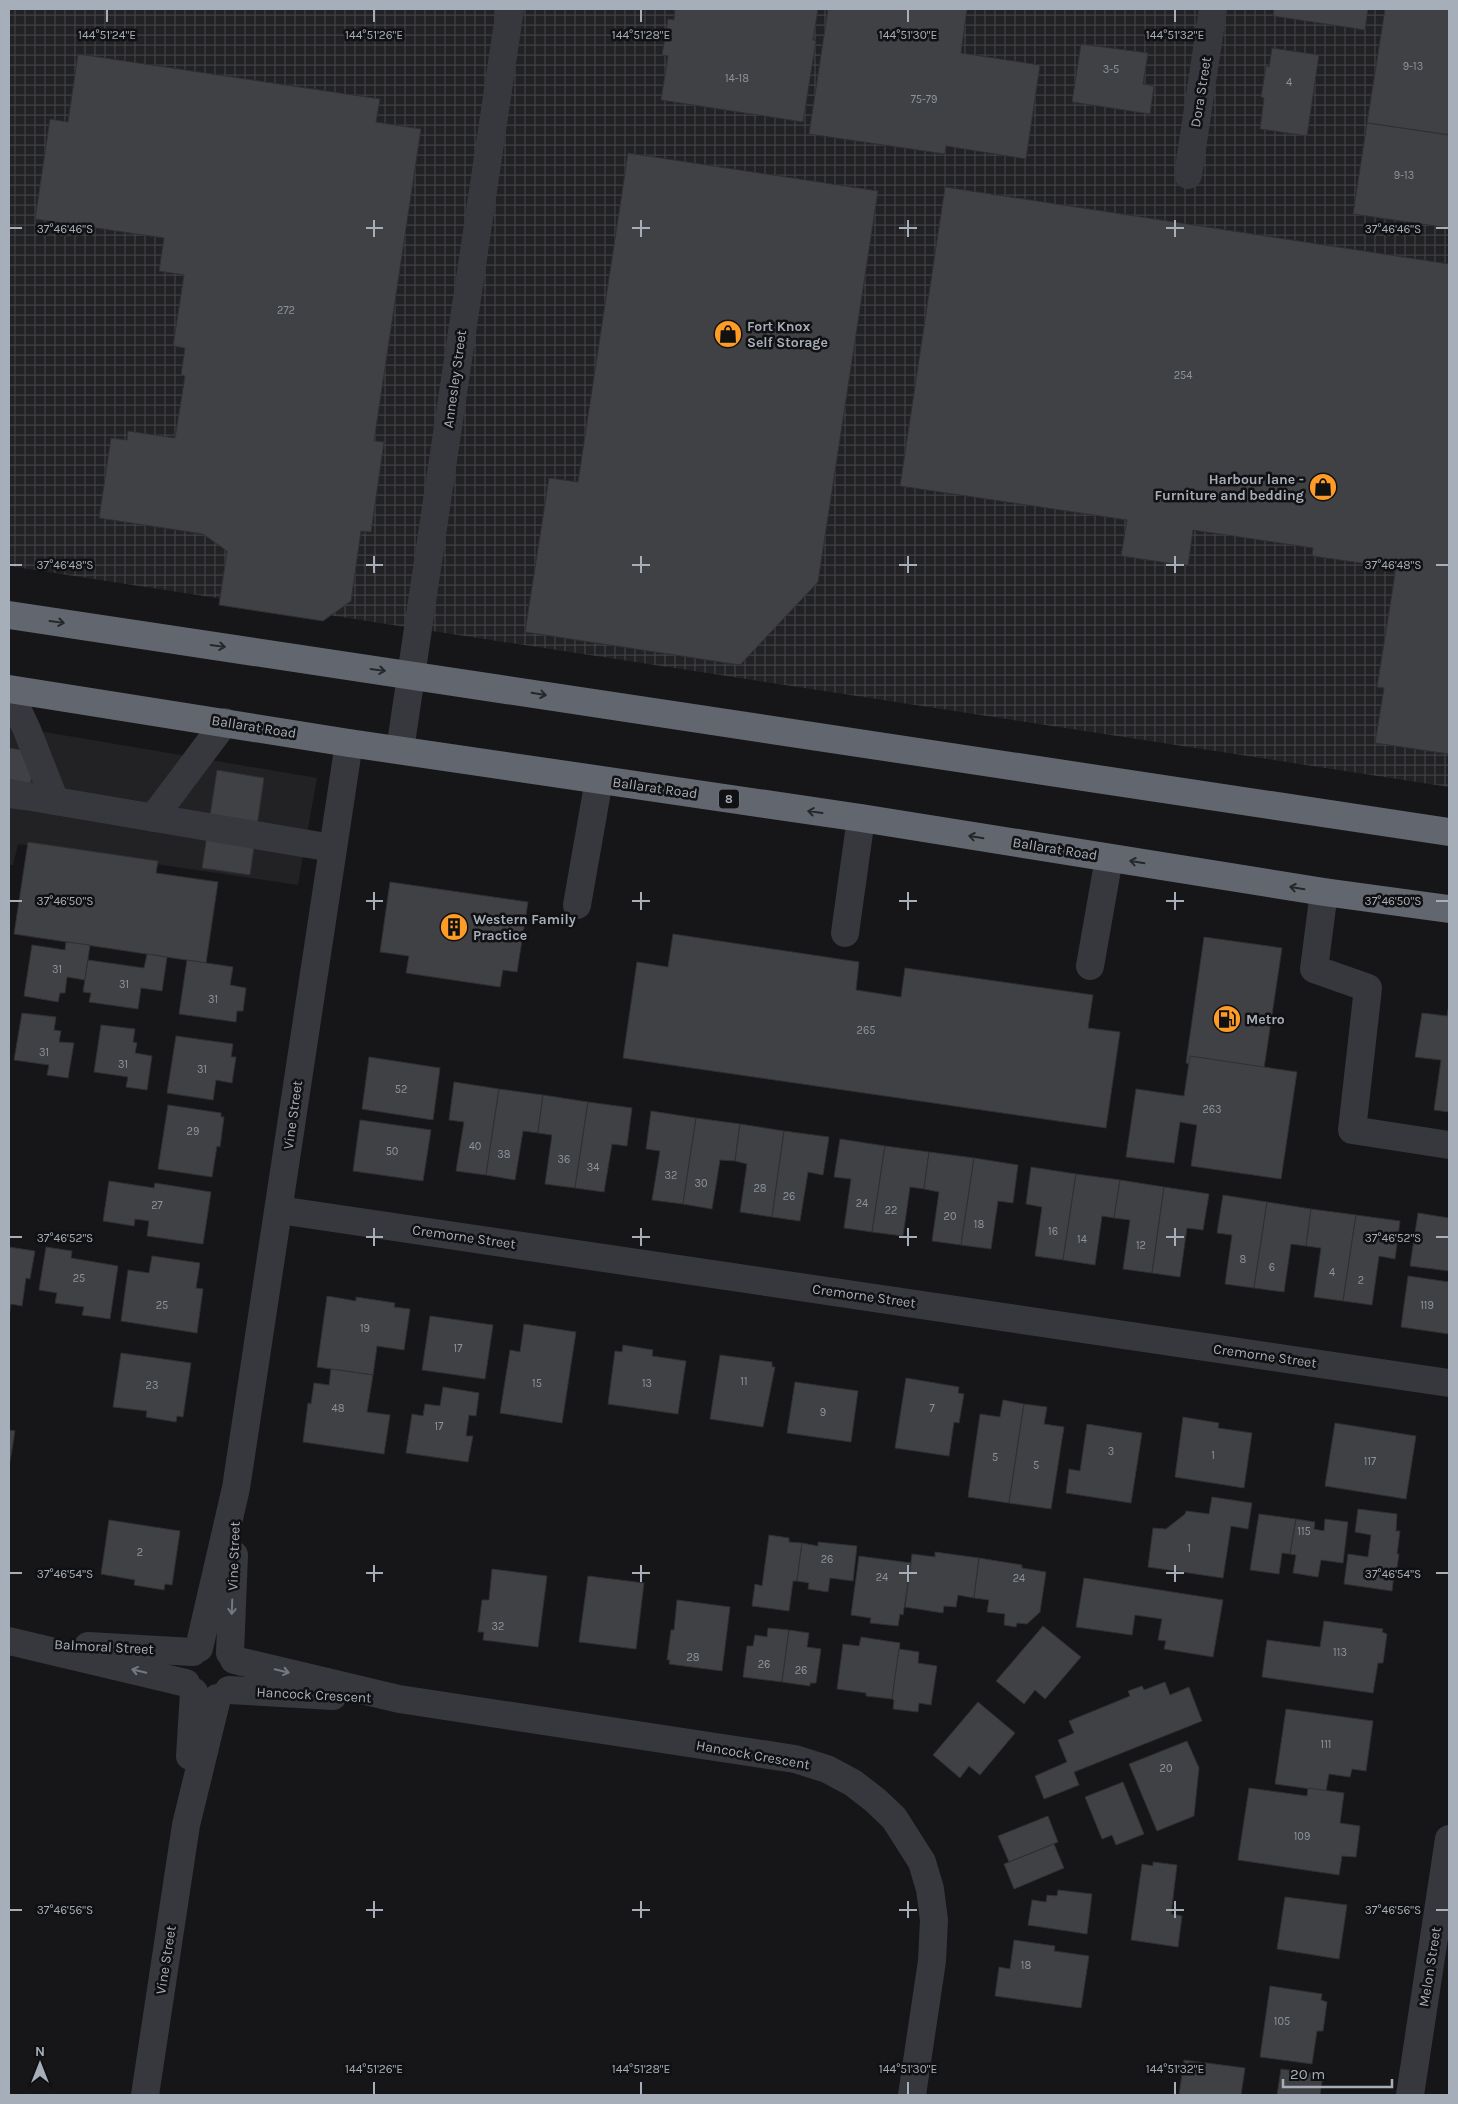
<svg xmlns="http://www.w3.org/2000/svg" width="1458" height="2104" viewBox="0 0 1458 2104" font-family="Karla,sans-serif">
<defs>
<pattern id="industrial-grid" width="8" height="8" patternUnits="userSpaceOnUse" patternTransform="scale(1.25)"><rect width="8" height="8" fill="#222225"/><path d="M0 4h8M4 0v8" fill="none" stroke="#3f4043"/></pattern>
</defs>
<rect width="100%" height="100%" fill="#161618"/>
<path fill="#222225" d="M9,726l308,52 -19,107 -280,-41 -5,21h-4z"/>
<path fill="url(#industrial-grid)" d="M9,9h1440v778l-1440,-221z"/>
<g fill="#404145" stroke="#303034">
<path d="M675,9h143l-5,31 3,1 -13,81 -142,-22 7,-44 -6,-1 6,-36 6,1z"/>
<path d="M828,9h139l-6,44 79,12 -14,94 -80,-13 -1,8 -136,-20z"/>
<path d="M1274,9h94l-3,21 -92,-14z"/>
<path d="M1385,9h64v126l-82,-12z"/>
<path d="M1081,44l67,9 -5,31 11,2 -4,28 -78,-12z"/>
<path d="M1272,48l47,7 -12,81 -47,-7 4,-31 -3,-1 5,-31 3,1z"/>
<path d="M78,54l302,45 -4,23 45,7 -47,312 10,1 -13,90 -10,-1 -10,70 -28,20 -104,-16 8,-54 -24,-17 -104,-16 12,-80 16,2 1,-9 47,7 10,-62 -4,-1 4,-27 -12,-2 11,-71 -25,-4 5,-33 -129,-19 15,-100 18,3z"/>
<path d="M1367,123l82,12v93l-96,-14z"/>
<path d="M628,153l250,38 -60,391 -78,83 -215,-33 24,-154 29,4z"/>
<path d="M945,187l504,77v490l-74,-11 9,-55 -7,-1 19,-119 -84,-12 1,-8 -120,-18 -5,36 -67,-10 6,-36 -227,-34z"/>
<path d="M9,748l27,4 -10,58 -17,-2z"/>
<path d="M217,770l47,8 -14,97 -48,-7z"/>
<path d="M28,842l130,19 -2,12 62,9 -12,81 -192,-29z"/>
<path d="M390,882l138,20 -11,70 -14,-2 -3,17 -94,-14 3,-17 -29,-4z"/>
<path d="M673,934l186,28 -3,28 45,7 4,-29 188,27 -5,33 32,4 -14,96 -483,-70 14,-96 31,5z"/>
<path d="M1204,937l78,11 -19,127 -77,-12z"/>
<path d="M66,942l24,3 -5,35 -18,-3 -2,16h-5l-2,9 -34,-6 8,-51 33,5z"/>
<path d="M147,954l20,3 -5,34 -21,-3 -3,21 -49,-7 2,-9 -8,-1 5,-32 56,8z"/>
<path d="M187,960l46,7 -3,18 16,3 -3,23h-6l-1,11 -57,-8z"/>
<path d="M1449,1004v108l-15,-2 7,-50 -26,-3 7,-44 25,3z"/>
<path d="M22,1013l34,4 -2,13 7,1 -2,11 15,1 -6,35 -21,-3 2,-10 -35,-5z"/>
<path d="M101,1025l34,4 -2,13 4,1 -2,10 17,3 -5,34 -21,-3 2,-10 -34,-5z"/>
<path d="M176,1036l57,8 -2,13h5l-4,26 -16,-3 -3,20 -46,-7z"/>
<path d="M1190,1056l107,16 -16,107 -90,-13 6,-41 -17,-3 -6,41 -48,-6 10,-68 48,7z"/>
<path d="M369,1057l71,11 -7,52 -71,-11z"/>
<path d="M454,1082l45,7 -13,86 -30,-4 8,-49 -15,-2z"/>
<path d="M499,1089l44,6 -5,38 -15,-2 -8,49 -29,-5z"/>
<path d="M543,1095l45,7 -13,86 -30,-4 7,-49 -14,-2z"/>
<path d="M588,1102l44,6 -5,38 -15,-2 -8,48 -29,-4z"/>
<path d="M168,1105l53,8v4h3l-4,30 -3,-1 -5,31 -54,-8z"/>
<path d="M651,1111l45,7 -13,86 -31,-4 8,-49 -14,-2z"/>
<path d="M696,1118l44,6 -5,37 -15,-1 -8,49 -29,-5z"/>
<path d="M360,1120l71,10 -8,51 -70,-10z"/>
<path d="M740,1124l44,7 -12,86 -32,-5 7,-48 -12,-3z"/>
<path d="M784,1131l45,6 -6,38 -15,-3 -8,49 -28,-4z"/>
<path d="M840,1139l45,7 -13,86 -28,-4 7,-49 -17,-2z"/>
<path d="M885,1146l44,6 -5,37 -14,-2 -7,49 -31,-4z"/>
<path d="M929,1152l45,6 -13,87 -29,-4 7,-49 -15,-3z"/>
<path d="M974,1158l44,7 -5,38 -15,-2 -7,48 -30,-4z"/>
<path d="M1031,1167l45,7 -13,86 -28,-4 7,-49 -16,-3z"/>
<path d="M1076,1174l44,6 -6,38 -12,-2 -7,49 -32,-5z"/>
<path d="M1120,1180l44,7 -12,86 -29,-4 7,-49 -16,-2z"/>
<path d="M109,1181l45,7 1,-5 56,9 -8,52 -56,-8 2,-15 -14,-2 -1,7 -31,-5z"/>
<path d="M1164,1187l45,7 -6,36 -16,-2 -7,49 -28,-4z"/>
<path d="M1223,1195l44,7 -13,86 -29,-4 7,-49 -15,-2z"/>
<path d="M1267,1202l44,7 -5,37 -15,-2 -7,48 -30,-4z"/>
<path d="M1311,1209l45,6 -13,86 -29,-4 7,-49 -15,-2z"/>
<path d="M1418,1213l31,5v53l-39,-5z"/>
<path d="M1356,1215l44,6 -5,38 -16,-3 -7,49 -29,-4z"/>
<path d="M9,1247l26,4 -5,28 -4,-1 -4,28 -11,-2 -2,12z"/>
<path d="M46,1247l26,4 -1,7 47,8 -8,53 -28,-4 2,-8 -29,-4 2,-10 -18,-3z"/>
<path d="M152,1256l48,7 -4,25 7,1 -6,44 -76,-12 7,-51 21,3z"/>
<path d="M1408,1276l41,6v52l-48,-7z"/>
<path d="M327,1296l29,5v-4l39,6 -1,4 16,2 -6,41 -27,-4 -4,29 -56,-8z"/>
<path d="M430,1316l63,9 -8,54 -63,-9z"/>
<path d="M524,1324l52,8 -14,91 -62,-10 10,-63 10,2z"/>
<path d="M623,1345l30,5 -1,6 34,5 -8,53 -70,-10 7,-53 7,1z"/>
<path d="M121,1353l70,10 -8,54 -6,-1 -1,6 -30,-5 1,-6 -34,-4z"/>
<path d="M720,1355l52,7v5h3l-12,60 -53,-8z"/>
<path d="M331,1369l42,6 -6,37 23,3 -6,39 -81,-12 5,-39 3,1 3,-21 15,2z"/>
<path d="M906,1378l53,9 -1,6 6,1 -5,29 -5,-1 -5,34 -54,-8z"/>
<path d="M795,1382l63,9 -7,51 -64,-9z"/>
<path d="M443,1387l36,6 -3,23 -7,-1 -3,21h7l-5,26 -62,-9 6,-39 11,2 2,-12 15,2z"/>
<path d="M1003,1400l21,4 -15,99 -41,-6 12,-83 20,3z"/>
<path d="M1024,1404l23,3 -3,17 20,3 -13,82 -42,-6z"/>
<path d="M1183,1417l36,6 -1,5 34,5 -8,55 -69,-11z"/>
<path d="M1335,1423l81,13 -10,63 -81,-13z"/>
<path d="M1087,1424l55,9 -11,70 -65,-10 3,-24 11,2z"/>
<path d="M9,1430l6,1 -5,31 -1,-1z"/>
<path d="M1212,1497l40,6 -4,26 -17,-3 -8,52 -75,-11 5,-39 13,1 19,-15 1,-3 23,3z"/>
<path d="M1358,1509l39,5 -1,17h4l-3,23h2l-3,21h-2l-2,16 -48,-7 4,-30 20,3 3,-22 -16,-3z"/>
<path d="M1259,1514l37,5 -6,35 -8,-1 -3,21 -29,-4z"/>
<path d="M1296,1519l19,3 -1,7 10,2 1,-12 23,3 -5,41 -22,-3 -3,17 -25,-4 3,-18 -6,-1z"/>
<path d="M109,1520l71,11 -8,54 -7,-1 -1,6 -30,-5 1,-5 -34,-6z"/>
<path d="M769,1535l20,3v4l13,1 -5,38h-4l-4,30 -37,-5 3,-22 7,2z"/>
<path d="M818,1542l39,4 -4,35 -23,-3 -2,14 -20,-3 1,-6 -12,-2 5,-38 16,3z"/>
<path d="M935,1552l44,6 -5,40 -16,-3 -2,12 -12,-1 -1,7 -38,-6 7,-53 23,3z"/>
<path d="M859,1556l52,7 -8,52 -3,-1 -2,12 -28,-3 1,-5 -20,-3z"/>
<path d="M979,1558l43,7v3l24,4 -6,40 -13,12 -10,-1 -1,4 -12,-2 1,-11 -18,-2 2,-12 -15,-2z"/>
<path d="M492,1569l55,7 -9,71 -55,-7 1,-8h-6l4,-32h7z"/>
<path d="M588,1576l56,7 -8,66 -57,-7z"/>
<path d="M1084,1578l139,22 -10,57 -49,-8 2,-8 -8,-1 4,-21 -27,-4 -3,20 -56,-8z"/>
<path d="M677,1600l53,7 -8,64 -53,-7 1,-4h-3l4,-30h3z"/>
<path d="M1324,1621l59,8 -1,3 5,2 -4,29h-5l-5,30 -111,-16 5,-37 53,7z"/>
<path d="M1043,1626l38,31 -36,42 -10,-9 -11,14 -28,-23z"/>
<path d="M768,1628l21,2 -7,52 -39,-5 4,-31h6l2,-11 12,2z"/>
<path d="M789,1630l20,3 -2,14 14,2 -5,34h-6v3l-28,-4z"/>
<path d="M861,1637l39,6 -8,56 -26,-3v-3l-29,-4 6,-45 16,2z"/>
<path d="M899,1649l20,3 -1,11 19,3 -6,39 -12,-2 -1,9 -25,-3 1,-9 -2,-1z"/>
<path d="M1165,1682l5,13 19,-8 13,34 -128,51 5,13 -35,14 -9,-23 32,-14 -9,-22 16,-7 -5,-12 61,-25 -2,-5 14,-5 2,4z"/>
<path d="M978,1702l37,31 -35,42 -11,-9 -9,12 -27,-23z"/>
<path d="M1286,1709l87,12 -7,50 -14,-2 -2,8 -21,-3 -3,17 -51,-7z"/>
<path d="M1187,1741l12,27 -5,48 -37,15 -28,-67z"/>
<path d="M1123,1782l21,52 -28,11 -4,-10 -10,4 -17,-42z"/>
<path d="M1249,1788l58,8 1,-8 36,5 -4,30 20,3 -4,31 -14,-1 -3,19 -101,-15z"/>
<path d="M1048,1816l10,26 -49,20 -11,-26z"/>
<path d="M1054,1844l10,24 -50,21 -10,-25z"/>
<path d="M1153,1862l24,3 -6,49 11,2 -4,31 -47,-7 11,-76 11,2z"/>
<path d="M1058,1890l34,4 -5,40 -59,-9 4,-25 14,2 1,-7 10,1z"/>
<path d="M1285,1897l62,8 -8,54 -62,-10z"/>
<path d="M1014,1940l41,6 -1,5 35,5 -8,52 -86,-12 4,-29 11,2z"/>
<path d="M1270,1986l52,8 -1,6 6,2 -4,29h-6l-5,33 -52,-7z"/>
<path d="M1184,2060l61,8 -4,27h-62z"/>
<path d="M1281,2069l42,6 -3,20h-43z"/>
</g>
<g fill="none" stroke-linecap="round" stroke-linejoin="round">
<g stroke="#36383d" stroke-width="28">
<path d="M1188,175l25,-166"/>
<path d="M9,691l18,39 28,71 277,47"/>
<path d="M400,750l110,-741"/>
<path d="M9,793l46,8"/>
<path d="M153,818l72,-96"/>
<path d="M1324,892l-10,77 54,19 -16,142 97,15"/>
<path d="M577,905l22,-125"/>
<path d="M845,933l16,-115"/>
<path d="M1090,966l19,-108"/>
<path d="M279,1210l1170,173"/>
<path d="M9,1641l177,42"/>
<path d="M88,1646l105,6"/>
<path d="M199,1648l37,-160 113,-745"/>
<path d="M230,1653l4,-98"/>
<path d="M234,1660l165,39 396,60 32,10 26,14 22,17 19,18 28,44 8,27 4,31 -2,41 -20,134"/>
<path d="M229,1690l104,6"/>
<path d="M190,1756l4,-64"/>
<path d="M145,2095l41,-270 31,-127"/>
<path d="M1410,2095l39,-256"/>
</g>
<g stroke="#62676f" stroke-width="28">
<path d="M9,615l1440,217"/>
<path d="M9,689l340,54 512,75 463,74 125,17"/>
</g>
</g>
<defs><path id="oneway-shaft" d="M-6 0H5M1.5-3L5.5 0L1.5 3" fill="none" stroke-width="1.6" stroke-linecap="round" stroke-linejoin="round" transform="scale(1.25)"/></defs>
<g stroke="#25262a">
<use href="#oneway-shaft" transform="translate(57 622) rotate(8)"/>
<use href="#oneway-shaft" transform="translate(218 646) rotate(8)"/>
<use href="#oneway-shaft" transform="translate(378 670) rotate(8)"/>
<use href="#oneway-shaft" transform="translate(539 694) rotate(9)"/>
<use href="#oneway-shaft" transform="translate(815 812) rotate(-172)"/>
<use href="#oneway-shaft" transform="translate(976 837) rotate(-171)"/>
<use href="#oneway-shaft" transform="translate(1137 862) rotate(-171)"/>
<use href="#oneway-shaft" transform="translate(1297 888) rotate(-171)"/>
</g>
<g stroke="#747981">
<use href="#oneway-shaft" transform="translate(232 1607) rotate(92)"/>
<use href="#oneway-shaft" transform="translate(139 1671) rotate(-167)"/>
<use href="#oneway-shaft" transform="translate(282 1671) rotate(13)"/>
</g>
<path fill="none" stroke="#a6afb9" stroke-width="2" d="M107,10v12M374,10v12M641,10v12M908,10v12M1175,10v12M374,220v17M641,220v17M908,220v17M1175,220v17M10,228h12M366,228h17M632,228h18M899,228h18M1166,228h18M1436,228h12M374,556v17M641,556v17M908,556v17M1175,556v17M10,565h12M366,565h17M632,565h18M899,565h18M1166,565h18M1436,565h12M374,892v18M641,892v18M908,892v18M1175,892v18M10,901h12M366,901h17M632,901h18M899,901h18M1166,901h18M1436,901h12M374,1228v18M641,1228v18M908,1228v18M1175,1228v18M10,1237h12M366,1237h17M632,1237h18M899,1237h18M1166,1237h18M1436,1237h12M374,1565v17M641,1565v17M908,1565v17M1175,1565v17M10,1573h12M366,1573h17M632,1573h18M899,1573h18M1166,1573h18M1436,1573h12M374,1901v17M641,1901v17M908,1901v17M1175,1901v17M10,1910h12M366,1910h17M632,1910h18M899,1910h18M1166,1910h18M1436,1910h12M374,2082v12M641,2082v12M908,2082v12M1175,2082v12"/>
<defs>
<symbol id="shop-disc" viewBox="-11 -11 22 22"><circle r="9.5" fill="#ff9b27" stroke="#111113"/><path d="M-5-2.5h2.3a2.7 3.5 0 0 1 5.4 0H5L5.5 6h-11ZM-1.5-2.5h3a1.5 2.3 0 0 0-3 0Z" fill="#111"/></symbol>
<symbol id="building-disc" viewBox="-11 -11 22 22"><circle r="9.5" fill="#ff9b27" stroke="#111113"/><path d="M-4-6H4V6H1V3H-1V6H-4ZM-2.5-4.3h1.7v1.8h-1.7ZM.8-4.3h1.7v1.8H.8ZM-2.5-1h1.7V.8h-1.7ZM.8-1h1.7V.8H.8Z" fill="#111"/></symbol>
<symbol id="fuel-disc" viewBox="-11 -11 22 22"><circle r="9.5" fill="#ff9b27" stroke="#111113"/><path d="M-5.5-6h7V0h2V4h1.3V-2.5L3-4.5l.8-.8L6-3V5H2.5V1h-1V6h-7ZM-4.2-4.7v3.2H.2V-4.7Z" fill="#111"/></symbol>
</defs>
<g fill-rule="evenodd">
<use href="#shop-disc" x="712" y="318" width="32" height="32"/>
<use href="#shop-disc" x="1307" y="471" width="32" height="32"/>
<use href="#building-disc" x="438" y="911" width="32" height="32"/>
<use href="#fuel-disc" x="1211" y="1003" width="32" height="32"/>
</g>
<g text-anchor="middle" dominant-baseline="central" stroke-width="5" stroke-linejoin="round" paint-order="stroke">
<g font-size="11" fill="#8c949c">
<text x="1413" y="66">9-13</text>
<text x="1111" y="69">3-5</text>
<text x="737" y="78">14-18</text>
<text x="1289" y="82">4</text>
<text x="924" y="99">75-79</text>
<text x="1404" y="175">9-13</text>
<text x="286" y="310">272</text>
<text x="1183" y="375">254</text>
<text x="57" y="969">31</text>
<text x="124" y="984">31</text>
<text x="213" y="999">31</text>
<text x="866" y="1030">265</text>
<text x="44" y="1052">31</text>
<text x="123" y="1064">31</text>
<text x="202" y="1069">31</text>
<text x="401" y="1089">52</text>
<text x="1212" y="1109">263</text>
<text x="193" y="1131">29</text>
<text x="475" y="1146">40</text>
<text x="392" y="1151">50</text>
<text x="504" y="1154">38</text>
<text x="564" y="1159">36</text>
<text x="593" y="1167">34</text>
<text x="671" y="1175">32</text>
<text x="701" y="1183">30</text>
<text x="760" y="1188">28</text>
<text x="789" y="1196">26</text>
<text x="862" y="1203">24</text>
<text x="157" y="1205">27</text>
<text x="891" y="1210">22</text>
<text x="950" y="1216">20</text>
<text x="979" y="1224">18</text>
<text x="1053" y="1231">16</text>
<text x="1082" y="1239">14</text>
<text x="1141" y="1245">12</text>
<text x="1243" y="1259">8</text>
<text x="1272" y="1267">6</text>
<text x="1332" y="1272">4</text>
<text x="79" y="1278">25</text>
<text x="1361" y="1280">2</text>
<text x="162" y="1305">25</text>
<text x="1427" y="1305">119</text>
<text x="365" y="1328">19</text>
<text x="458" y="1348">17</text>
<text x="744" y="1381">11</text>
<text x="537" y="1383">15</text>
<text x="647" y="1383">13</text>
<text x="152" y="1385">23</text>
<text x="338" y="1408">48</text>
<text x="932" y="1408">7</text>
<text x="823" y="1412">9</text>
<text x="439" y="1426">17</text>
<text x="1111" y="1451">3</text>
<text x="1213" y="1455">1</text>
<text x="995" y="1457">5</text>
<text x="1370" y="1461">117</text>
<text x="1036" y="1465">5</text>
<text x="1304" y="1531">115</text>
<text x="1189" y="1548">1</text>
<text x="140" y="1552">2</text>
<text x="827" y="1559">26</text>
<text x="882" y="1577">24</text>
<text x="1019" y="1578">24</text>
<text x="498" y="1626">32</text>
<text x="1340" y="1652">113</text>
<text x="693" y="1657">28</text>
<text x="764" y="1664">26</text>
<text x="801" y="1670">26</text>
<text x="1326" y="1744">111</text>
<text x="1166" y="1768">20</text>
<text x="1302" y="1836">109</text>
<text x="1026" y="1965">18</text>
<text x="1282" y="2021">105</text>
</g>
<rect fill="#111113" stroke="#798087" stroke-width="1" x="719" y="789.5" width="20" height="19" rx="4"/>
<g font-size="12" font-weight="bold" fill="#a6afb9">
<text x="729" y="799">8</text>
</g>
<g font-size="14" fill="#a6afb9" stroke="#111113">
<text transform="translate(1201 92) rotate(-81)">Dora Street</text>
<text transform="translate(455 379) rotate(-82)">Annesley Street</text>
<text transform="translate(254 727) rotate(9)">Ballarat Road</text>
<text transform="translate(655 788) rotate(8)">Ballarat Road</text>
<text transform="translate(1055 849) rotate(9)">Ballarat Road</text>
<text transform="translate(293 1115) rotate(-82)">Vine Street</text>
<text transform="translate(464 1237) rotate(8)">Cremorne Street</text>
<text transform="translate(864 1296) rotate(8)">Cremorne Street</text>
<text transform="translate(1265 1356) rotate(8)">Cremorne Street</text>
<text transform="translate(234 1556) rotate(-88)">Vine Street</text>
<text transform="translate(104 1647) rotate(3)">Balmoral Street</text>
<text transform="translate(314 1695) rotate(3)">Hancock Crescent</text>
<text transform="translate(753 1755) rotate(10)">Hancock Crescent</text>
<text transform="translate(166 1960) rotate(-81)">Vine Street</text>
<text transform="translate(1430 1967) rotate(-81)">Melon Street</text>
</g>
<g font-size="14" font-weight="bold" fill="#a6afb9" stroke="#111113" text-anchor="start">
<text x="747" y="326">Fort Knox<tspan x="747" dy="16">Self Storage</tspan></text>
<text x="1304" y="479" text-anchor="end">Harbour lane -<tspan x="1304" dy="16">Furniture and bedding</tspan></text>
<text x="473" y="919">Western Family<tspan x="473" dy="16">Practice</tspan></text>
<text x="1246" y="1019">Metro</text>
</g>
</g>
<g font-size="12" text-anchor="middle" fill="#a6afb9" stroke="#111113" stroke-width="5" stroke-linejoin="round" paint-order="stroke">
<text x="107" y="39">144°51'24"E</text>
<text x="374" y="39">144°51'26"E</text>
<text x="641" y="39">144°51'28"E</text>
<text x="908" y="39">144°51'30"E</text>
<text x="1175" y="39">144°51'32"E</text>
<text x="65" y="233">37°46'46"S</text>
<text x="1393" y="233">37°46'46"S</text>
<text x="65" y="569">37°46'48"S</text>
<text x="1393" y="569">37°46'48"S</text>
<text x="65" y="905">37°46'50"S</text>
<text x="1393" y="905">37°46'50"S</text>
<text x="65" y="1242">37°46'52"S</text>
<text x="1393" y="1242">37°46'52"S</text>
<text x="65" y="1578">37°46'54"S</text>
<text x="1393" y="1578">37°46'54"S</text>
<text x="65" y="1914">37°46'56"S</text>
<text x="1393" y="1914">37°46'56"S</text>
<text x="374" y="2073">144°51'26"E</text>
<text x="641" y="2073">144°51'28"E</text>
<text x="908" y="2073">144°51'30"E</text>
<text x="1175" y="2073">144°51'32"E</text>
</g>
<rect width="1458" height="2104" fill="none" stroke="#a6afb9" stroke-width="20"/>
<g transform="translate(40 2064)" stroke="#111113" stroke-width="4" paint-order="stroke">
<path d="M0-4L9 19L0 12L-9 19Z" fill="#a6afb9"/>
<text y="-8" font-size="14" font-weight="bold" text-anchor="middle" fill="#a6afb9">N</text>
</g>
<path d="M1283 2079v8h109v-8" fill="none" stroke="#a6afb9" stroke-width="2.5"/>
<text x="1290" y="2079" font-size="15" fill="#a6afb9" stroke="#111113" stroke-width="4" paint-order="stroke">20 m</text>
</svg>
